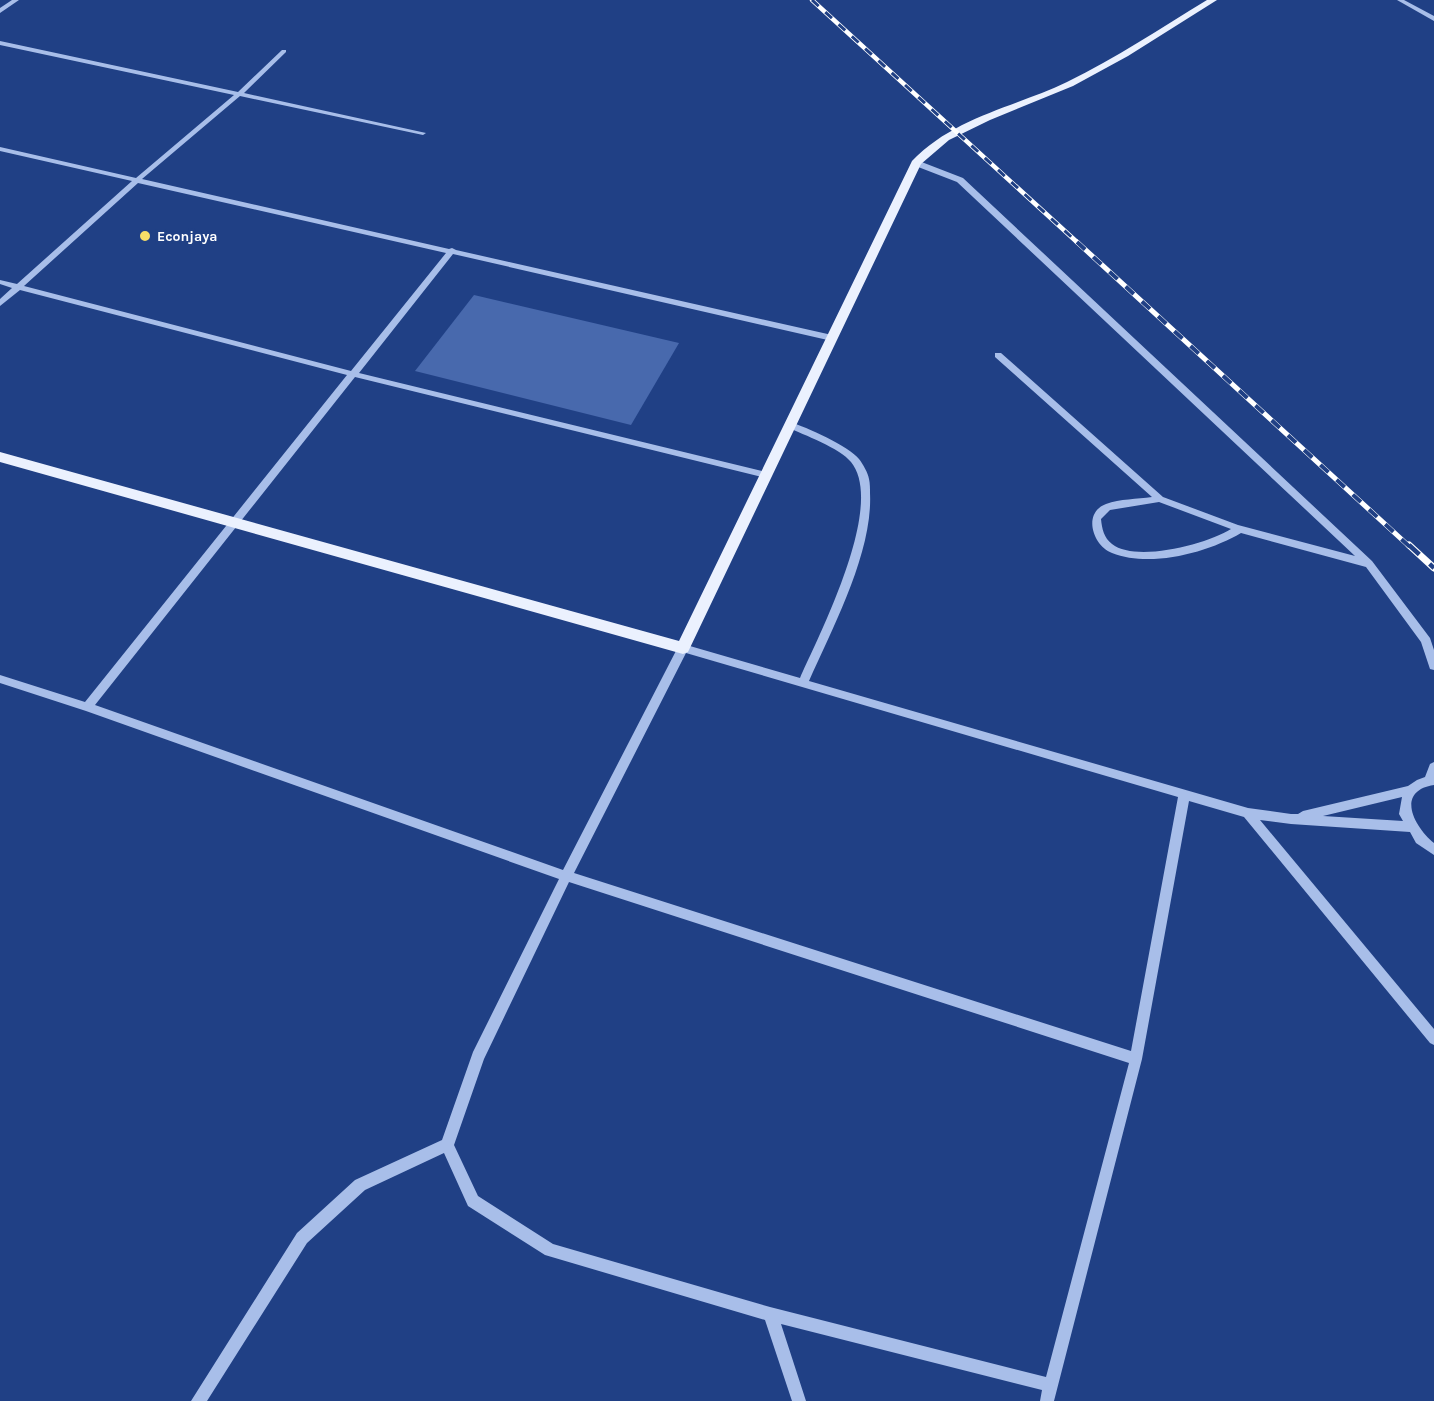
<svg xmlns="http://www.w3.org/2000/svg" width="1434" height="1401" viewBox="0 0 1434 1401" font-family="Karla,sans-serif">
<rect width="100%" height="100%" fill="#204085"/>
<path fill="#4869ad" d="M474,295l205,48 -48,82 -216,-54z"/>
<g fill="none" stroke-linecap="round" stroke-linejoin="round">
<g fill="#a8bee9" fill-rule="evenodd">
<path d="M12,0h7l-19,13v-5z"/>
<path d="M1397,0h7l30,16v5z"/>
<path d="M0,41l238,51 44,-42h4v2l-42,41 182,40 -3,2 -183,-39 -98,83 307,70 3,-1 4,2 376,85 4,3 -4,3 -379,-87 -94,119 407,99 3,1 2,2 -2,2 -3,1 -411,-101 -260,328 468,165 116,-225 4,-1 117,34c20,-45 86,-173 51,-216 -11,-14 -47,-27 -64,-35v-4l3,-1c16,5 59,24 69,37 4,5 9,14 10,20 1,4 1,10 1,14 3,59 -37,134 -61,188l439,127 43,6h7l5,-3 105,-25 9,-6 8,-3 5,-13 4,-2v23c-39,6 -20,42 0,58v12l-18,-12 -6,-11 -119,-8 -31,-4 174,209v16l-4,-2 -186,-226 -55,-16 -47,258 -88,342h-14l2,-11 -261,-66 25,77h-14l-27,-81 -220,-65 -77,-49 -24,-53 -79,37 -58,53 -100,158h-16l106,-168 58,-53 87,-40 31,-88 86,-173 -473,-168 -86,-28v-8l85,27 262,-327 -327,-85 -20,16v-7l12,-11 -12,-4v-4l17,4 115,-103 -132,-30v-4l136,31 98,-83 -234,-50zM138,183l308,70 -95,118 -327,-85zM686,653l492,144 -47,254 -557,-178zM1402,797l-3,17 4,7 -80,-5zM569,882l560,181 -83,314 -276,-70 -217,-63 -75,-48 -24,-51 30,-86z"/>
<path d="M913,161h6l44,17 409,383 58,77 4,12v20l-4,-1 -9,-27 -55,-75 -125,-34c-34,20 -91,35 -129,20 -19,-7 -30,-40 -6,-49 14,-5 31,-5 46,-7l-157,-140v-4h6l162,144 75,28 117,31 -398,-374 -44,-17zM1159,502l72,27c-24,15 -95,34 -119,15 -8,-6 -10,-15 -11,-25l9,-9z"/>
</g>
<path fill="#ebf1fe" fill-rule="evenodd" d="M1207,0h10l-89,56 -55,30 -83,34 -41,20 -28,24 -233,488 -5,2 -683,-192v-10l679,189 233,-480c42,-44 103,-54 155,-79 49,-24 94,-54 140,-82z"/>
<defs>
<path id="rail-far2" d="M812,0l266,243"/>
<path id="rail-far1" d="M1077,242l333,305"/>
<path id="rail" d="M1409,545l25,23"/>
</defs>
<use href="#rail-far2" stroke="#fff" stroke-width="4.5"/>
<use href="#rail-far1" stroke="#fff" stroke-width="5"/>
<use href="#rail" stroke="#fff" stroke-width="7"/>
<use href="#rail-far2" stroke="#204085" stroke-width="3" stroke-dasharray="9" stroke-linecap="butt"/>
<use href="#rail-far1" stroke="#204085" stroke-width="4" stroke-dasharray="11" stroke-linecap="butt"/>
<use href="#rail" stroke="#204085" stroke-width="4.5" stroke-dasharray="14" stroke-linecap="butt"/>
</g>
<circle fill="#f7de68" stroke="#204085" stroke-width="2" cx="145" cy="236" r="6"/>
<g text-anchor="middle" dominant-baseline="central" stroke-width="6" stroke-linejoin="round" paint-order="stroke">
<g font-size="14" font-weight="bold" fill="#fff" stroke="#204085" text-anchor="start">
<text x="157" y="236">Econjaya</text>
</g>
</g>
</svg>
